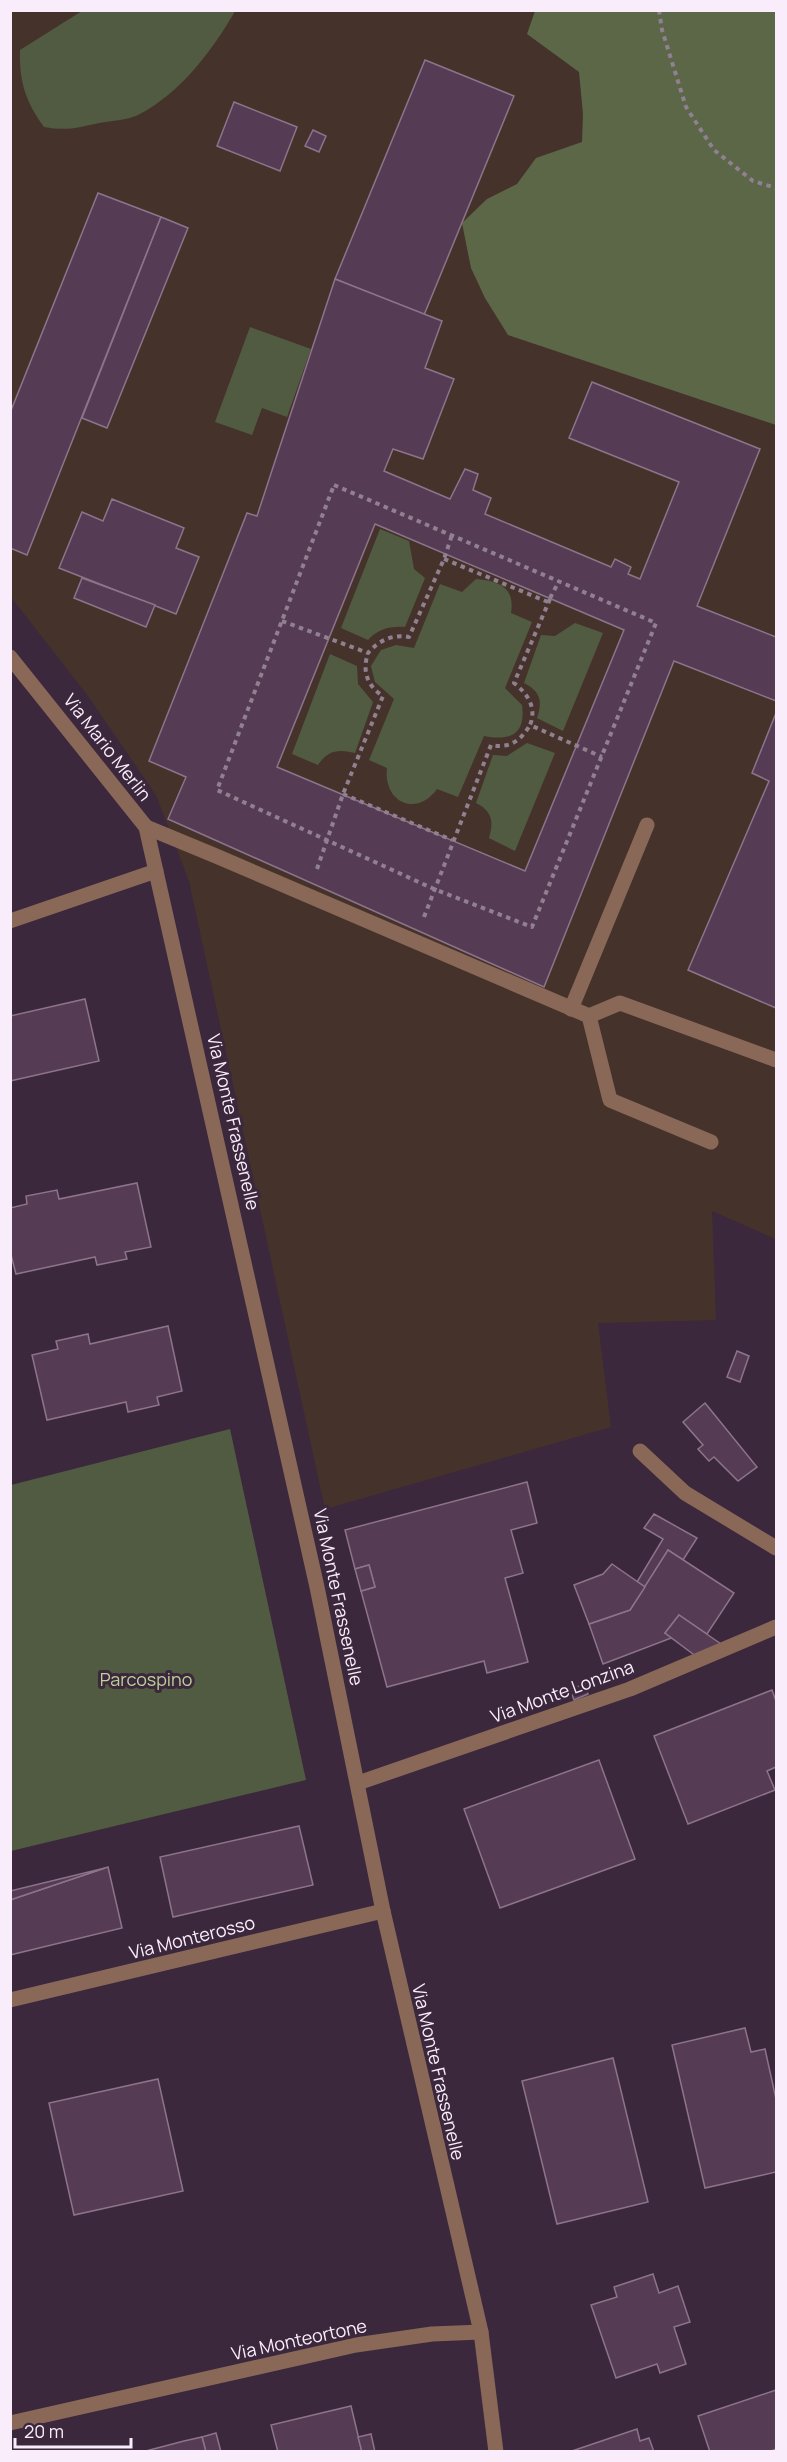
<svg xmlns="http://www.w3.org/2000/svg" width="787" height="2462" viewBox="0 0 787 2462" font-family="Manrope,sans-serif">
<rect width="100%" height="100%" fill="#3b283c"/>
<path fill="#45332b" d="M11,11h599l166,279v949l-64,-28 4,109 -118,3 13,104 -286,82 -136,-628 -33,-86 -68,-99 -77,-99z"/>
<g fill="#515b42">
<path d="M82,11l152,-1v3c-23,39 -53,79 -94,101 -11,6 -29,7 -41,9 -22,5 -33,8 -55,4 -18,-25 -25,-45 -24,-77z"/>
<path d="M250,327l61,22 -24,68 -25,-9 -10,27 -37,-13z"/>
<path d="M380,529l29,12 5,28 11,9 -20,49c-15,-1 -27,2 -37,13l-27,-12z"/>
<path d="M476,579c24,2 39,9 35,34l21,9 -27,66 17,17c4,30 -12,36 -38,31l-26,61 -21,-8c-21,29 -54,13 -50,-21l-18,-8 25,-61 -19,-17 -4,-16 10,-16 15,-5 18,3 26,-64 22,8z"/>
<path d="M575,623l28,10 -40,98 -26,-13c6,-17 3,-27 -13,-35l17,-48 14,1z"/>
<path d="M330,654l27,12 1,18 15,18 -18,51c-17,-4 -27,-3 -37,12l-26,-11z"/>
<path d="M527,743l28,10 -40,98 -26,-13c5,-17 3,-27 -13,-35l17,-48 14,1z"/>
<path d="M230,1429l76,351 -295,71v-366z"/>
</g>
<path fill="#5c6748" d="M535,11h241v414l-268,-90 -23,-37 -14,-30 -9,-45 25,-24 30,-15 19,-26 46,-16 1,-28 -4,-42 -52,-38z"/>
<g fill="#553c54" stroke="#8c748a" stroke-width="1.5" fill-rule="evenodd">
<path d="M425,60l89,36 -90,219 -89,-36z"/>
<path d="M234,102l63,25 -17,44 -63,-25z"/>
<path d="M313,130l13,6 -7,16 -14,-6z"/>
<path d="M98,193l63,24 -134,338 -17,-7v-135z"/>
<path d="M161,217l27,11 -81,200 -25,-10z"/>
<path d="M335,279l107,42 -17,47 29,11 -31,80 -30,-10 -9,22 66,28 15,-30 13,5 -5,16 18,8 -6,16 126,53 4,-8 16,8 -3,7 12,5 39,-97 -110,-44 23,-56 168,67 -63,157 79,31v64l-102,-40 -130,326 -376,-168 18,-42 -37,-16 98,-248 10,3zM375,524l249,106 -99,241 -248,-104z"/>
<path d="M112,499l72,29 -8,20 23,9 -23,57 -117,-46 23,-56 21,9z"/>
<path d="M82,578l73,27 -9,22 -72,-29z"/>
<path d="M776,713v295l-88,-38 81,-189 -17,-8z"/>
<path d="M85,999l14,62 -89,20v-65z"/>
<path d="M137,1183l14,64 -26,5 2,7 -30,6 -2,-8 -79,17 -6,-23v-43l17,-4 -1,-8 31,-6 2,9z"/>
<path d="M168,1326l14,65 -25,6 2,8 -31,7 -2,-10 -79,18 -15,-65 26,-6 -2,-8 32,-7 2,10z"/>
<path d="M737,1351l12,5 -9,26 -13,-5z"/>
<path d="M705,1403l52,64 -19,14 -24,-24 -5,4 -11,-12 5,-4 -20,-23z"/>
<path d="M527,1482l10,41 -26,7 12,43 -18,5 23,84 -41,11 -3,-12 -97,26 -26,-96 14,-4 -6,-22 -14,4 -10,-39z"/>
<path d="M654,1514l43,24 -14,22 -15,-10 -23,37 -8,-5 26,-43 -19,-11z"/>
<path d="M668,1550l66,43 -27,41 -28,-19 -14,18 9,4 -71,27 -14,-40 41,-14z"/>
<path d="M612,1564l33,23 -15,23 -41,14 -15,-39 29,-11z"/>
<path d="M369,1565l6,22 -14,4 -6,-22z"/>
<path d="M679,1615l45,31 -27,11 -32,-24z"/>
<path d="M585,1684l3,10 -14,6 -4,-11z"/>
<path d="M772,1690l4,11v66l-9,4 8,19 -87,34 -34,-88z"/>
<path d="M599,1760l36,99 -135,49 -36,-99z"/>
<path d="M299,1826l14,59 -140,32 -13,-60z"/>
<path d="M108,1867l14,61 -112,27v-55z"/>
<path d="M105,1868l-95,32v-9z"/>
<path d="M745,2028l6,24 14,-3 11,50v73l-71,16 -33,-143z"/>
<path d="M613,2058l35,144 -91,22 -35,-143z"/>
<path d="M158,2079l25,112 -109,24 -25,-112z"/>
<path d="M653,2274l6,19 19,-7 12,36 -16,5 12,37 -26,9 -3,-9 -41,14 -25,-73 26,-8 -3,-10z"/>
<path d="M776,2390v59l-7,3h-59l-12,-36z"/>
<path d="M351,2406l11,46h-84l-7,-27z"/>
<path d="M637,2429l3,12 9,-3 5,14h-85z"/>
<path d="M216,2433l5,19h-15l-4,-15z"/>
<path d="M371,2434l4,18h-13l-4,-15z"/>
<path d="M202,2437l4,15h-64l42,-11z"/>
</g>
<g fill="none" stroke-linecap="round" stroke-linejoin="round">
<g stroke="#908091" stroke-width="4" stroke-dasharray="4.5 4.5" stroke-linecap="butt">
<path d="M659,10l3,20 24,77 28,43 39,31 23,7"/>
<path d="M334,485l322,138 -124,304 -98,-38 -217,-99z"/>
<path d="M444,559l104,43 11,-21"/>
<path d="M550,599l-36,84c14,11 23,25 16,42l72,32"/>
<path d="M282,621l86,32c11,-13 25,-19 41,-16l35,-78 8,-24"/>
<path d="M343,794l109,46"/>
<path d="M317,869l26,-75 40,-98c-16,-10 -21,-25 -15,-43"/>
<path d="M424,917l67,-172c19,4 30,-5 39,-20"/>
</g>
<g stroke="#896858" stroke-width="15">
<path d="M146,827l70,29 373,160 21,84 101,42"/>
<path d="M571,1009l76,-184"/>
<path d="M589,1016l31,-13 156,57"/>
</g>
<g stroke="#896858" stroke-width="15">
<path d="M10,657l136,170 171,760 66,324 98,421 15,120"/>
<path d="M10,921l146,-50"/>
<path d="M640,1451l45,42 91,55"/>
<path d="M358,1783l272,-94 146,-62"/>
<path d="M10,2000l373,-89"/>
<path d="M10,2423l346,-78 76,-11 49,-2"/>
</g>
</g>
<g text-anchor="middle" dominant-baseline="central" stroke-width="6" stroke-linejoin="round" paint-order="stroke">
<g font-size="18" fill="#faedfb" stroke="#3b283c">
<text transform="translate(108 747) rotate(52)">Via Mario Merlin</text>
<text transform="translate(234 1122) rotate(77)">Via Monte Frassenelle</text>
<text transform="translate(339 1597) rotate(78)">Via Monte Frassenelle</text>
<text transform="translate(562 1691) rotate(-20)">Via Monte Lonzina</text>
<text transform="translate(192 1937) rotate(-14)">Via Monterosso</text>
<text transform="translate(439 2072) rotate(77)">Via Monte Frassenelle</text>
<text transform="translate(299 2339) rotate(-12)">Via Monteortone</text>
</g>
<g font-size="18" fill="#bcd198" stroke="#3b283c">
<text x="146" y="1679">Parcospino</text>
</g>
</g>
<rect width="787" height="2462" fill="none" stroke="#faedfb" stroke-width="24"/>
<path d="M15 2438v9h116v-9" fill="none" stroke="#faedfb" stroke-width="3"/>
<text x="24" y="2438" font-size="18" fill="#faedfb" stroke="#3b283c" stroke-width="4.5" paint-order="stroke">20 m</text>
</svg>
